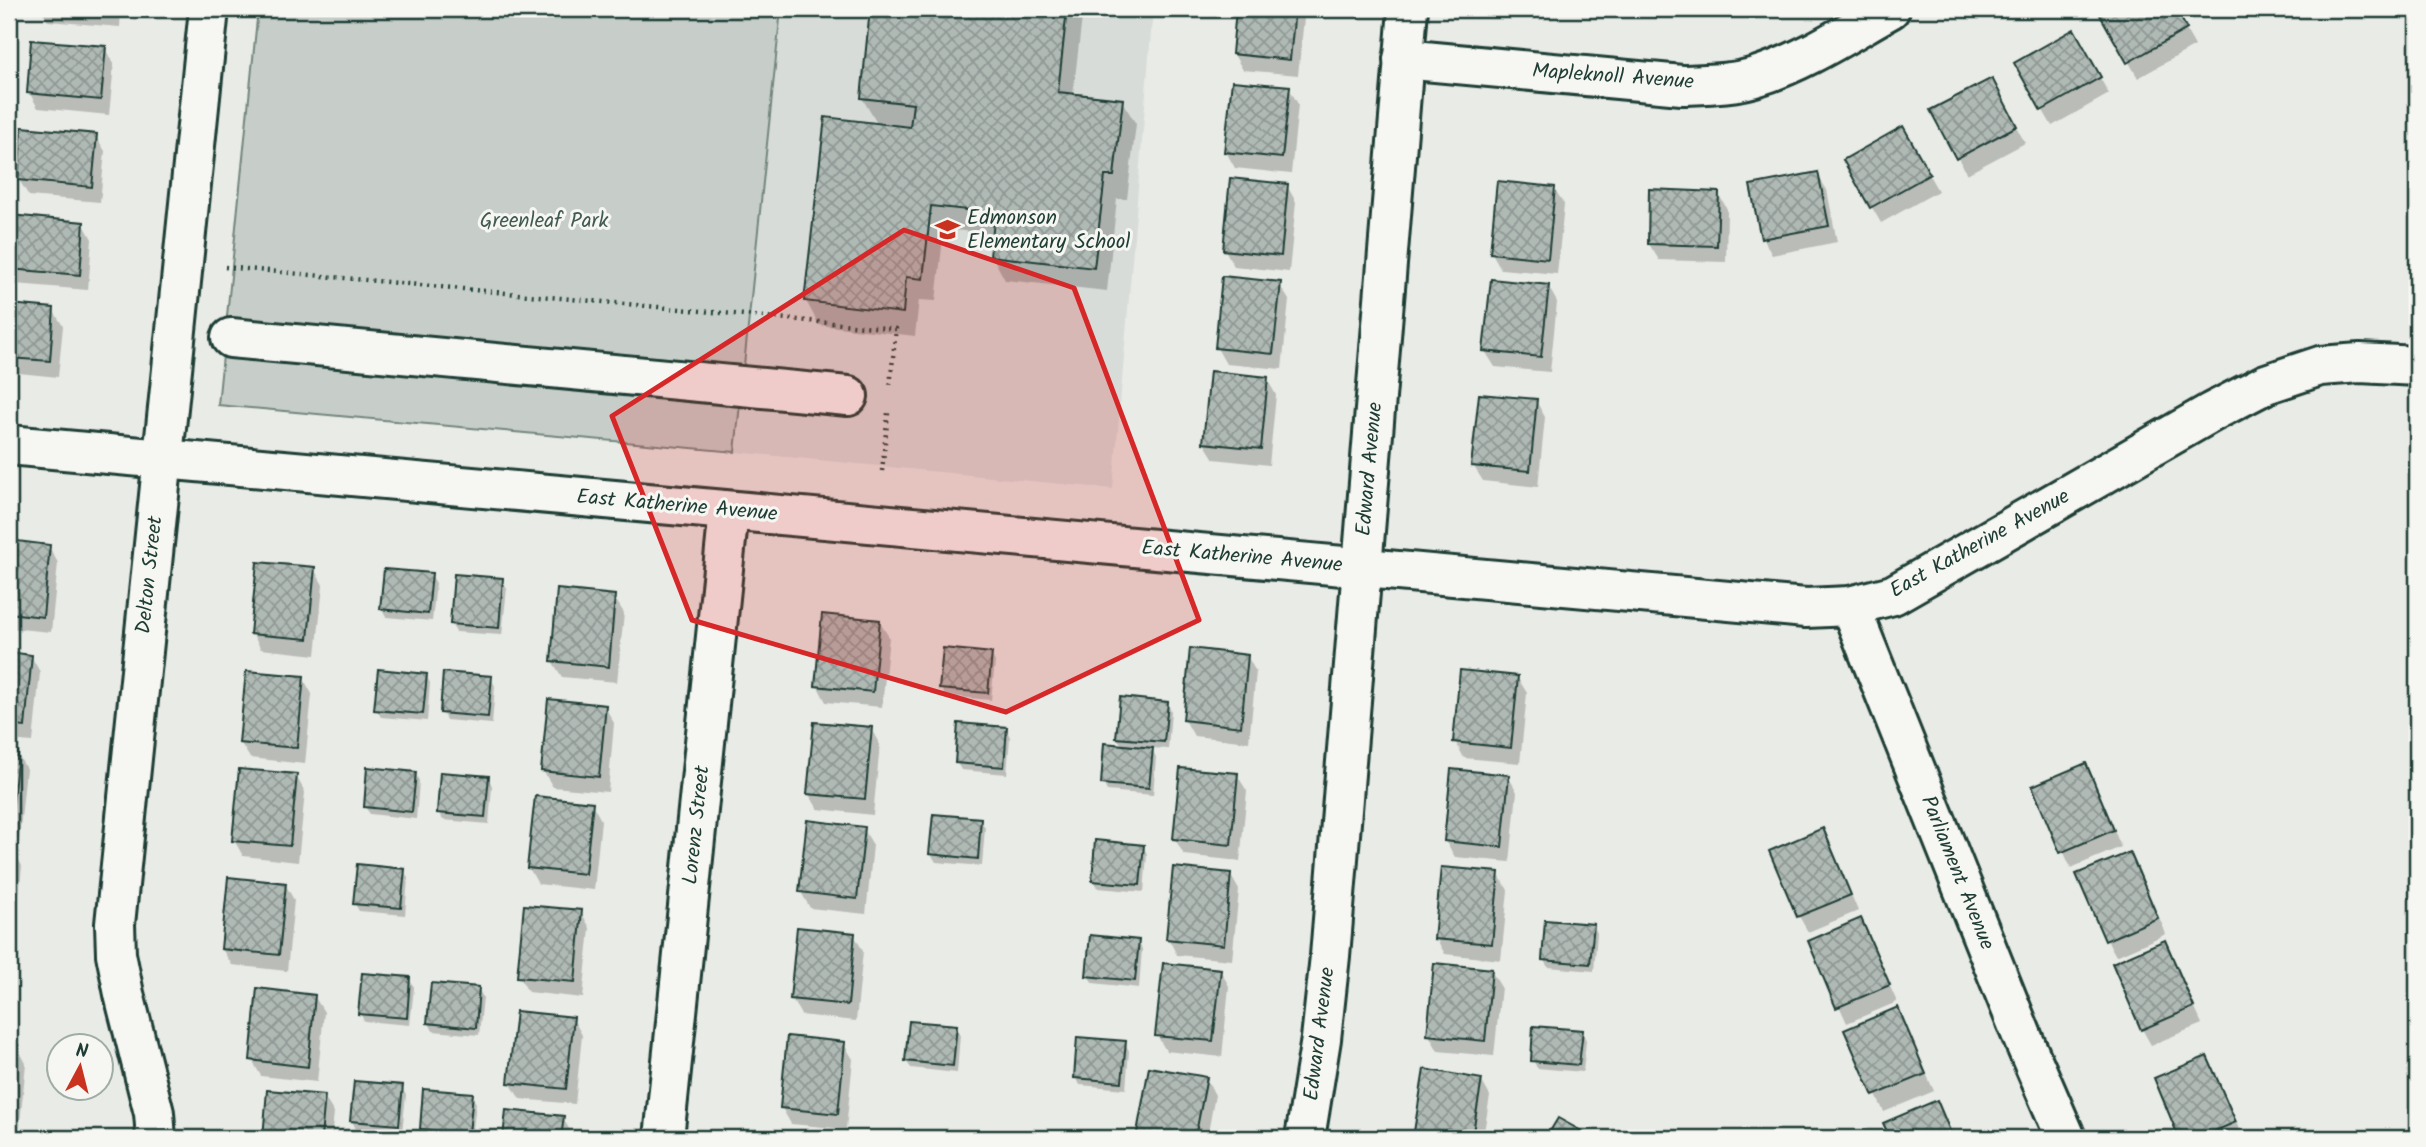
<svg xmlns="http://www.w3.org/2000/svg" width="2426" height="1147" viewBox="0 0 2426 1147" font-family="Kalam,sans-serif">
<defs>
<pattern id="building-cross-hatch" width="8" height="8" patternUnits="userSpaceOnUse" patternTransform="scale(1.75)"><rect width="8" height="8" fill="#b0bab5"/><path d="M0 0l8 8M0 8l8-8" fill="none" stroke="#8f9894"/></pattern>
</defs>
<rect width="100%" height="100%" fill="#e9ebe7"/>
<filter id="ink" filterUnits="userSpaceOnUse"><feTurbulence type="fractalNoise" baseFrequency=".0143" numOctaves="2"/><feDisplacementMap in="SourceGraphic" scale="14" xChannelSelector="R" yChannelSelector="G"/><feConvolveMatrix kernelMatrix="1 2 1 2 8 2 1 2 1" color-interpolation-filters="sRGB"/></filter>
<g filter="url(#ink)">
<path fill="#d8dcd8" d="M781,9h372l-40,480 -378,-37z"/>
<path fill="#c7cec9" stroke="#73867e" stroke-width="2" d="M258,9h523l-46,443 -517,-47z"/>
<g fill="#0003">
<path d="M41,9h80l-1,18 -72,-6z"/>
<path d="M873,9h210l-10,86 49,6 14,23 -9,75h-10l-10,92 -102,-11 -13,-24 2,-22 -50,-5 -8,72 -17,-1 -4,36 -96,-11 -13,-24 72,-176 -16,-27z"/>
<path d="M1238,9h67l-7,66 -55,-5 -10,-17z"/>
<path d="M2114,9h60l21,37 -57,32 -36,-63z"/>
<path d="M2074,31l35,63 -57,32 -36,-62z"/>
<path d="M105,48l9,16 -5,51 -71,-7 -9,-16z"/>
<path d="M1289,88l9,16 -7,70 -56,-6 -9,-16z"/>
<path d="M2000,96l25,47 -58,31 -9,-16z"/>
<path d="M1903,129l35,62 -57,32 -36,-62z"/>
<path d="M95,135l10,16 -5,51 -71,-6 -10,-16z"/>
<path d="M1817,174l10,16 10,52 -65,13 -9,-16z"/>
<path d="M1287,186l9,16 -7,70 -55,-6 -9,-16z"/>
<path d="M1554,188l10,16 -7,70 -56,-5 -9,-16z"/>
<path d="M1718,193l9,16 -1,53 -67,-2 -10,-16z"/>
<path d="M11,217l72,6 9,16 -4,51 -72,-6 -7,-13z"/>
<path d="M1279,284l10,16 -7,69 -56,-5 -9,-16z"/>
<path d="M1548,286l9,16 -7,70 -55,-5 -10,-16z"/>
<path d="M9,306l44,4 10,16 -5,51 -49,-5z"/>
<path d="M1267,379l9,16 -7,70 -55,-6 -10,-16z"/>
<path d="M1536,401l9,16 -7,70 -55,-6 -10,-16z"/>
<path d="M9,542l40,5 9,16 -7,69 -42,-4z"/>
<path d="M314,569l9,16 -7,70 -55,-6 -9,-16z"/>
<path d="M431,575l5,8 -4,38 -46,-4 -4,-8z"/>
<path d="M502,580l5,8 -5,47 -46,-3 -5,-8z"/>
<path d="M614,597l10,16 -7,69 -55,-5 -10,-16z"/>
<path d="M879,621l10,16 -7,70 -56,-5 -9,-17z"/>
<path d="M9,654l22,2 9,16 -7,70 -24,-2z"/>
<path d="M991,654l4,8 -4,38 -46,-4 -4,-8z"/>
<path d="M1247,656l9,16 -7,70 -55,-6 -9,-16z"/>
<path d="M426,675l4,8 -3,38 -46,-4 -5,-8z"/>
<path d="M1517,677l10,16 -7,70 -56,-5 -9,-17z"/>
<path d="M303,678l9,16 -7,70 -55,-6 -10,-16z"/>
<path d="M491,678l4,8 -3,38 -46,-4 -4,-8z"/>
<path d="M1167,703l4,8 -3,38 -17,-1 5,9 -3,38 -46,-4 -4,-8 20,-37 -6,-8z"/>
<path d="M605,707l9,16 -6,69 -55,-5 -10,-16z"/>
<path d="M871,729l9,16 -7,70 -55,-6 -10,-16z"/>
<path d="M1006,729l4,8 -3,37 -46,-4 -4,-7z"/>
<path d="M9,753h8l9,16 -7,70 -10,-1z"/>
<path d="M2085,765l9,16 27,66 -50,21 -37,-81z"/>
<path d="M415,773l4,8 -3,38 -46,-5 -5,-7z"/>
<path d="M1237,775l10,16 -7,70 -56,-6 -9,-16z"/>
<path d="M296,776l9,16 -7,70 -55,-6 -9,-16z"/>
<path d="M1508,776l9,16 -7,70 -55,-5 -10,-16z"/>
<path d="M488,778l4,8 -3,38 -46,-4 -5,-8z"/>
<path d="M592,804l9,16 -7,70 -56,-6 -9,-16z"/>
<path d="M980,820l5,7 -3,39 -46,-4 -5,-8z"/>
<path d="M863,828l10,17 -7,69 -56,-6 -9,-16z"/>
<path d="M1822,830l9,16 27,65 -50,21 -9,-16z"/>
<path d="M1143,846l4,8 -3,38 -46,-4 -5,-8z"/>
<path d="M9,850h4l9,16 -7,70 -6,-1z"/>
<path d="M2130,854l9,16 27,64 -50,22 -9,-16z"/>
<path d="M404,870l4,8 -3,37 -46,-4 -4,-7z"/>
<path d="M1230,874l9,16 -7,70 -55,-5 -9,-17z"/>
<path d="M1498,874l10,16 -7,70 -56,-6 -9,-16z"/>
<path d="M285,884l9,16 -7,71 -55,-6 -10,-16z"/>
<path d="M581,912l9,16 -7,70 -55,-6 -9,-16z"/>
<path d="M1860,920l37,82 -50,21 -37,-81z"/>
<path d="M1593,925l4,8 -3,38 -46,-4 -5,-8z"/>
<path d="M854,935l9,16 -7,70 -55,-6 -9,-16z"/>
<path d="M1138,942l4,7 -3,39 -46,-5 -5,-7z"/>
<path d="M2165,943l37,81 -51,21 -9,-16z"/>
<path d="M9,952l7,12 -7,69z"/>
<path d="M1220,970l9,16 -7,71 -56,-6 -9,-16z"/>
<path d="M1491,971l10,16 -7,69 -56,-5 -9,-16z"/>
<path d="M409,979l5,8 -4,38 -46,-4 -4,-8z"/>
<path d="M478,989l5,8 -4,38 -46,-4 -4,-8z"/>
<path d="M314,996l10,16 -7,70 -56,-6 -9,-16z"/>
<path d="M1897,1009l37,82 -50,21 -38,-81z"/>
<path d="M573,1019l9,16 -7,69 -55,-5 -10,-16z"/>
<path d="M956,1027l4,7 -3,39 -46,-5 -5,-7z"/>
<path d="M1582,1032l4,8 -3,32 -46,-4 -4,-8z"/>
<path d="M843,1043l10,16 -7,70 -55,-5 -9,-16z"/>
<path d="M1125,1043l4,8 -3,38 -46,-4 -4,-8z"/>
<path d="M9,1046l8,1 9,16 -7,70 -10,-1z"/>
<path d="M2206,1058l10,16 27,64h-62l-25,-59z"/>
<path d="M1425,1071l56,9 9,16 -7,42h-68z"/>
<path d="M1206,1079l9,16 -8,43h-69z"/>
<path d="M401,1087l5,8 -4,37 -46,-3 -4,-8z"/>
<path d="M269,1092l55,5 10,16 -3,25h-67z"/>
<path d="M471,1095l5,8 -4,35 -46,-1 -4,-8z"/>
<path d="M507,1112l56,6 9,16 -1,4h-66z"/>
</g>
<g fill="url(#building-cross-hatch)" stroke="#1f3d34" stroke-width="2">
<path d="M78,9h34v3z"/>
<path d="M870,9h197l-9,83 65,7 -9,77h-9l-11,92 -104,-12 5,-43 -64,-7 -8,73 -17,-2 -3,36 -99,-12 21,-184 85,10 3,-23 -52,-6z"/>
<path d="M1236,9h59l-5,51 -58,-6z"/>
<path d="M2110,9h66l11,20 -60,34 -27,-48z"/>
<path d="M2074,29l27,48 -60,34 -27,-48z"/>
<path d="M31,40l75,6 -5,54 -74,-7z"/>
<path d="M1992,78l25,48 -61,33 -26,-49z"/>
<path d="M1232,81l58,5 -8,72 -58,-6z"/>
<path d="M1903,126l27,48 -60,34 -27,-48z"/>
<path d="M22,127l75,7 -5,53 -74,-7z"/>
<path d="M1818,172l11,54 -68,13 -11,-54z"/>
<path d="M1230,178l58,6 -7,72 -58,-6z"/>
<path d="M1497,181l58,6 -7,72 -58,-6z"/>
<path d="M1649,189l70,3 -2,54 -69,-2z"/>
<path d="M10,215l74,7 -4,53 -71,-6z"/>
<path d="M1222,276l59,6 -8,72 -58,-6z"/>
<path d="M1491,279l58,6 -8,72 -58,-6z"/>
<path d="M9,304l45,4 -4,53 -41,-3z"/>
<path d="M1210,371l58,6 -7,72 -58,-6z"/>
<path d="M1479,394l58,5 -7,72 -59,-5z"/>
<path d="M9,540l41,5 -7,72 -34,-4z"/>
<path d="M257,562l58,5 -7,72 -58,-5z"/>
<path d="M384,569l48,4 -4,41 -48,-5z"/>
<path d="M454,574l49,4 -4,50 -49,-4z"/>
<path d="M557,589l58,6 -6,72 -58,-6z"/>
<path d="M822,614l58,6 -7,72 -58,-6z"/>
<path d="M943,648l49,5 -4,40 -49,-4z"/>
<path d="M1190,648l58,7 -7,72 -58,-7z"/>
<path d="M9,652l23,3 -7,72 -16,-2z"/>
<path d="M378,669l49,5 -4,40 -49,-4z"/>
<path d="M1460,670l58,6 -7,72 -58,-6z"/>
<path d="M246,671l58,5 -7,72 -58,-5z"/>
<path d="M443,672l49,4 -4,41 -48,-4z"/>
<path d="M1120,697l48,5 -4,40 -48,-4z"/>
<path d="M548,699l58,6 -7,72 -58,-6z"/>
<path d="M814,722l58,5 -7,72 -58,-5z"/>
<path d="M958,723l49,4 -3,40 -49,-4z"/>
<path d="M1104,743l49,5 -4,40 -48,-4z"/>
<path d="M9,751l9,1 -7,72h-2z"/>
<path d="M2086,763l28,67 -54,23 -28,-67z"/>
<path d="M367,767l49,5 -4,40 -48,-5z"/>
<path d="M1180,768l58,5 -7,72 -58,-6z"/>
<path d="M239,769l58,5 -7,72 -58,-5z"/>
<path d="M1451,769l58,6 -7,72 -58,-6z"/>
<path d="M440,772l49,4 -4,41 -48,-4z"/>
<path d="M535,796l58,6 -8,72 -58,-6z"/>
<path d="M933,814l48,4 -3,41 -49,-5z"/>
<path d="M807,820l58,7 -8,72 -58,-7z"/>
<path d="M1823,828l28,67 -54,22 -28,-66z"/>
<path d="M1095,840l49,5 -4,40 -48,-4z"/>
<path d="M9,848l5,1 -5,48z"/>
<path d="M2130,852l28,66 -53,23 -29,-67z"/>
<path d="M357,864l48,5 -4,39 -48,-4z"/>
<path d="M1173,867l58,6 -7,72 -58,-6z"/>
<path d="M1441,867l58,5 -7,72 -58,-5z"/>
<path d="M228,877l58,6 -7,72 -58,-6z"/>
<path d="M524,905l58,5 -7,72 -58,-5z"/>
<path d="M1861,918l29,67 -54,23 -28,-67z"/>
<path d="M1545,920l49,4 -4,40 -48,-4z"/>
<path d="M797,927l58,6 -7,72 -58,-6z"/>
<path d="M1090,935l49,5 -4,41 -49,-5z"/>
<path d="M2165,940l29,67 -53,23 -29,-67z"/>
<path d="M1163,963l58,6 -8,72 -58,-5z"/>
<path d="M1434,963l58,6 -7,72 -58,-6z"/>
<path d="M362,973l48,4 -3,41 -49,-4z"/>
<path d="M431,983l48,4 -3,41 -49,-5z"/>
<path d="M257,988l58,7 -7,72 -58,-7z"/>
<path d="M1898,1007l28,67 -53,22 -29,-66z"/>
<path d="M516,1011l58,6 -8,72 -58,-6z"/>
<path d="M909,1021l48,4 -4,41 -48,-5z"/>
<path d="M1533,1026l50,4 -4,35 -48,-4z"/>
<path d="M787,1036l58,6 -7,72 -58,-6z"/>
<path d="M1077,1037l49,4 -4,41 -48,-4z"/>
<path d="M9,1044l9,1 -7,72h-2z"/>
<path d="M2207,1056l29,66 -37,16h-20l-25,-60z"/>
<path d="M1149,1067l58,10 -12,61h-59z"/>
<path d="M1424,1069l58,10 -10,59h-59z"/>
<path d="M354,1081l49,4 -4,40 -49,-4z"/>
<path d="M423,1089l50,4 -4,41 -49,-5z"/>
<path d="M267,1090l58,5 -4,43h-58z"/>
<path d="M1937,1100l16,38h-63l-7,-15z"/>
<path d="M506,1110l58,6 -3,22h-58z"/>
<path d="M1558,1118l36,20h-48z"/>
<path d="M906,1131l49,4 -1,3h-49z"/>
</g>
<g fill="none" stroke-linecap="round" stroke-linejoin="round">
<defs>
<g id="minor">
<path d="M1403,59l279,26c25,-1 52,-1 76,-9 47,-15 89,-43 132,-67"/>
<path d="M231,338l617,58"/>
<path d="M9,445l1797,163 44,-2 43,-11 319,-183 54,-28 54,-18 40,-3 57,3"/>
<path d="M1850,606l174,435 42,97"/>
<path d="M156,1138l-2,-25 -30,-119 -8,-40 -1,-30 94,-915"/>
<path d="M664,1138l65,-627"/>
<path d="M1305,1138l16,-99 9,-83 78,-947"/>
</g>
</defs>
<use href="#minor" stroke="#1f3d34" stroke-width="44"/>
<g stroke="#1f3d34" stroke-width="4.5" stroke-dasharray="2 5" stroke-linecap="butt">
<path d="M225,267l671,62 -6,57"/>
<path d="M882,471l6,-58"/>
</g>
<use href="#minor" stroke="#f6f6f2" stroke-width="38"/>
</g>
</g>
<path fill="#d62828" fill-opacity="0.2" stroke="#d62828" stroke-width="5" stroke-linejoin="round" d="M904,230l170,58 125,332 -193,92 -314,-92 -80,-204z"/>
<defs>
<symbol id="school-bare" viewBox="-9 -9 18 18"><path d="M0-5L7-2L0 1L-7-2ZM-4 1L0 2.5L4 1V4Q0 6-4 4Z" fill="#c8321e" stroke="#f6f6f2" stroke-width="2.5" paint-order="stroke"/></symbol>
</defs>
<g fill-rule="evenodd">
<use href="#school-bare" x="930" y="212" width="35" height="35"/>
</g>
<g text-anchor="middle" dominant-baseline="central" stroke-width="6" stroke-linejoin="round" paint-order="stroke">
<g font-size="21" fill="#1f3d34" stroke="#f6f6f2">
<text transform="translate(1613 77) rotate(4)">Mapleknoll Avenue</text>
<text transform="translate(1370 469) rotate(-85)">Edward Avenue</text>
<text transform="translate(677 506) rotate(5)">East Katherine Avenue</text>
<text transform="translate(1980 544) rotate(-29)">East Katherine Avenue</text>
<text transform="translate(1242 557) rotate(5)">East Katherine Avenue</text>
<text transform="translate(150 575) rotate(-84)">Delton Street</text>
<text transform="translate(697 825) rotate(-84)">Lorenz Street</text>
<text transform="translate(1957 873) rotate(68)">Parliament Avenue</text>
<text transform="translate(1320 1034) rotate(-83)">Edward Avenue</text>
</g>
<g font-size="21" fill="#1f3d34" stroke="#f6f6f2" text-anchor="start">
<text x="967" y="218">Edmonson<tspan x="967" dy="24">Elementary School</tspan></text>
</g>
<g font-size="21" fill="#415a52" stroke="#f6f6f2">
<text x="544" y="221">Greenleaf Park</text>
</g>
</g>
<rect width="2426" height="1147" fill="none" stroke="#f6f6f2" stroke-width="35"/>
<rect x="18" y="18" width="2391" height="1112" fill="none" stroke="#1f3d34" stroke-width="2.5" filter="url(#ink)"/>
<g transform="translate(80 1067) rotate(7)"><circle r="33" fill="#f6f6f2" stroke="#a0aca6" stroke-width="2"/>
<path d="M0-5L12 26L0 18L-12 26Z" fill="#c8321e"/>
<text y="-10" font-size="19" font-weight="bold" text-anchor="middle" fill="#1f3d34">N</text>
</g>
</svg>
